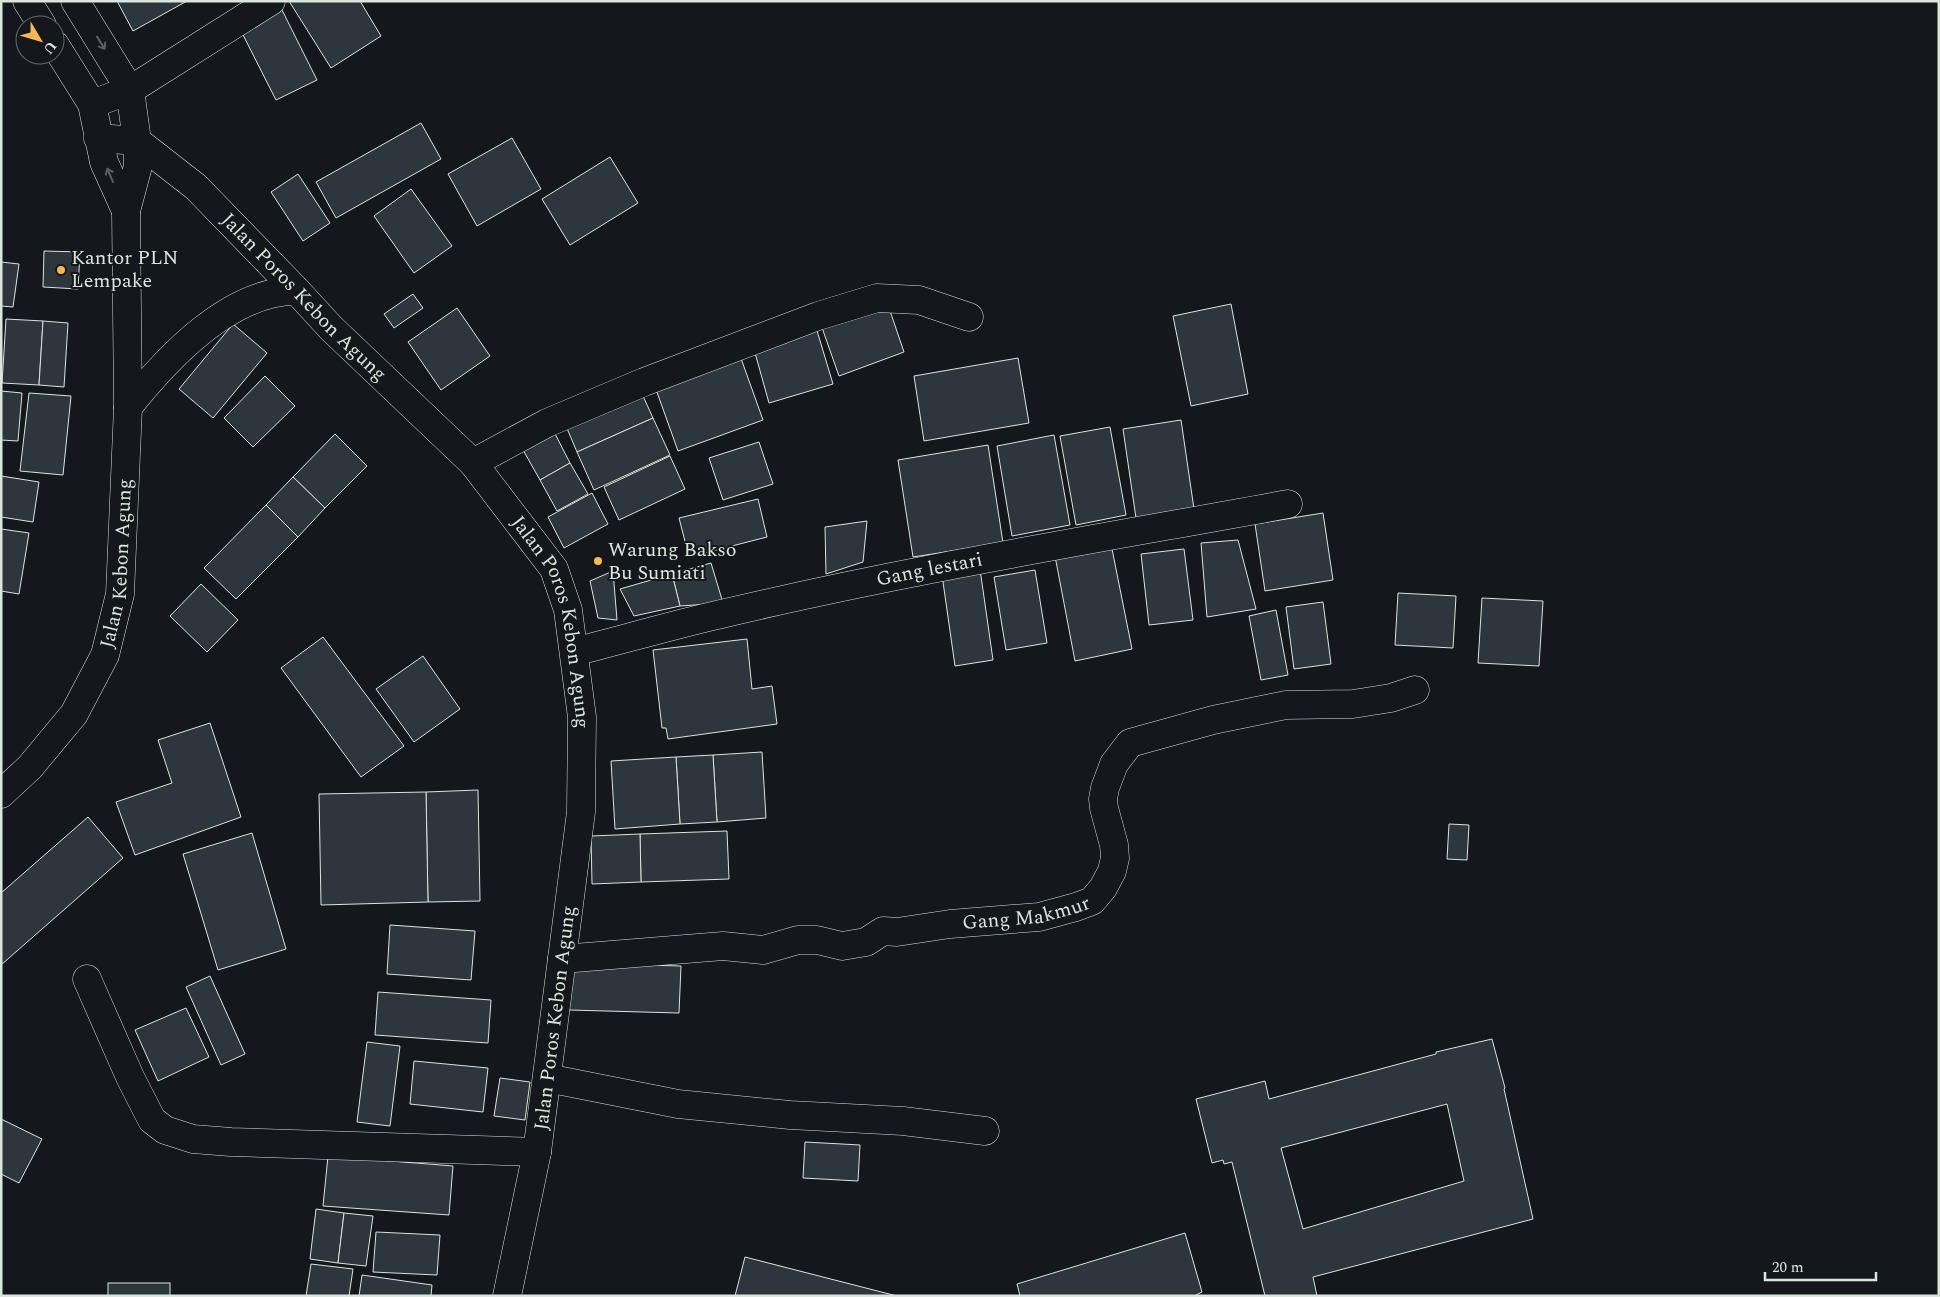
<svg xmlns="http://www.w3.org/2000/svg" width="1940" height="1297" viewBox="0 0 1940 1297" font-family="Spectral,serif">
<rect width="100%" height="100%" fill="#14181c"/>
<g fill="#2c363c" stroke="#d8e6dc" fill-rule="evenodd">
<path d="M117,1h70l-54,30z"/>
<path d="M289,1h71l21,35 -50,32z"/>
<path d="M280,6l37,74 -41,20 -37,-73z"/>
<path d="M421,123l20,36 -105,59 -20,-36z"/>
<path d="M512,138l29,51 -64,37 -29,-52z"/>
<path d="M610,157l28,46 -68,42 -28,-46z"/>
<path d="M298,174l32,49 -27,18 -32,-49z"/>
<path d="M411,189l41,57 -38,27 -40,-57z"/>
<path d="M44,251l36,1 -2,37 -35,-2z"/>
<path d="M1,262l18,2 -6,43 -12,-1z"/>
<path d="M413,294l10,14 -29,20 -10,-14z"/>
<path d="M886,299l18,53 -65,24 -19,-54z"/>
<path d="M1231,304l17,90 -57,12 -18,-90z"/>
<path d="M457,308l33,48 -49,34 -33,-48z"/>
<path d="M6,319l37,2 -4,64 -37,-2z"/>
<path d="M43,321l25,2 -4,64 -25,-2z"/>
<path d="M233,324l34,29 -54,65 -34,-29z"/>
<path d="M815,324l18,60 -64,19 -17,-61z"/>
<path d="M738,350l25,70 -85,31 -25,-70z"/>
<path d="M1018,358l11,65 -105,18 -10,-65z"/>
<path d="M265,376l30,30 -42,41 -29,-29z"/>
<path d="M638,385l15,33 -76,34 -14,-33z"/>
<path d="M1,391l21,2 -4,48 -17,-1z"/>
<path d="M29,393l42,3 -8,79 -43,-4z"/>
<path d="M653,418l17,37 -76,35 -17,-38z"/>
<path d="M1181,420l13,89 -58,9 -13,-89z"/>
<path d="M550,424l20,39 -30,17 -22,-39z"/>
<path d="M1110,427l16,88 -50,10 -16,-89z"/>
<path d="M335,434l32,32 -42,42 -32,-31z"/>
<path d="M1054,435l16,90 -58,11 -15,-90z"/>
<path d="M759,442l14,42 -50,16 -14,-42z"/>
<path d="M988,445l15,98 -90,14 -15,-97z"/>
<path d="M670,456l15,33 -66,31 -15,-33z"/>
<path d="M570,463l18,31 -31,17 -17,-31z"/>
<path d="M1,476l38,6 -6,40 -32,-5z"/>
<path d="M293,477l32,31 -27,29 -32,-32z"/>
<path d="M592,493l16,31 -44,24 -16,-31z"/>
<path d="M758,499l9,38 -78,20 -10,-39z"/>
<path d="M266,505l32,32 -62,62 -32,-31z"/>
<path d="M1323,513l10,67 -68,11 -10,-67z"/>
<path d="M867,521l-4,41 -37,12 -1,-47z"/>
<path d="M1,529l28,4 -10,61 -18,-3z"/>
<path d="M1238,540l18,69 -49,8 -6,-74z"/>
<path d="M1111,544l21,105 -57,12 -20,-105z"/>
<path d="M1184,549l9,71 -44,5 -8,-71z"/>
<path d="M711,563l12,40 -43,3 -8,-32z"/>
<path d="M980,569l13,91 -38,6 -13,-91z"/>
<path d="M1035,570l12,73 -41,7 -12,-73z"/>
<path d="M613,571l4,49 -19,-2 -8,-37z"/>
<path d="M672,574l8,32 -46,10 -14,-27z"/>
<path d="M201,584l37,36 -31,32 -37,-36z"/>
<path d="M1398,593l58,3 -3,52 -58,-3z"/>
<path d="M1482,598l61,3 -4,65 -61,-3z"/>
<path d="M1323,602l8,62 -37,5 -8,-62z"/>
<path d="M1276,610l12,65 -27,5 -12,-64z"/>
<path d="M323,637l81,109 -43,31 -80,-109z"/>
<path d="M747,639l5,50 20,-3 5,38 -109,15 -2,-11h-4l-9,-78z"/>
<path d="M423,656l37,53 -46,33 -38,-53z"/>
<path d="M210,723l31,94 -106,38 -19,-53 56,-19 -14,-43z"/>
<path d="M762,752l4,66 -49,4 -4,-67z"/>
<path d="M713,755l4,67 -37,2 -4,-67z"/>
<path d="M676,757l4,67 -65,5 -4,-68z"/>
<path d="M478,790l2,111 -52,1 -2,-110z"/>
<path d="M426,792l2,110 -107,3 -2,-111z"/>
<path d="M88,817l35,41 -122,107v-72z"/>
<path d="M1449,824l20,1 -2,35 -20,-1z"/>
<path d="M727,831l2,48 -88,3 -1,-48z"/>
<path d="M252,833l34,116 -68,21 -35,-116z"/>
<path d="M640,834l1,48 -49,2 -1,-48z"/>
<path d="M390,925l85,6 -4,49 -84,-6z"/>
<path d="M571,963l110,3 -2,47 -110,-3z"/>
<path d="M210,976l35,78 -24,11 -35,-78z"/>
<path d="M378,992l113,8 -3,43 -113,-8z"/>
<path d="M186,1008l23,49 -51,24 -23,-51z"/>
<path d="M1492,1039l13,49 -1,1 29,130 -220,58 4,19h-52l-33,-134 -8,2 -1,-4 -11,3 -16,-64 69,-18 4,18 167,-45v-2zM1447,1104l17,77 -161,48 -22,-81z"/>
<path d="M367,1042l33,4 -10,80 -33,-4z"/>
<path d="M414,1061l74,7 -5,44 -73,-8z"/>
<path d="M500,1078l30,4 -5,38 -31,-4z"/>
<path d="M1,1119l41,20 -23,44 -18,-9z"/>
<path d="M805,1142l55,3 -2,36 -55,-3z"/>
<path d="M328,1156l125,10 -4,49 -126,-9z"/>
<path d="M316,1209l28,4 -6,50 -28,-4z"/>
<path d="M344,1213l29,3 -7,50 -28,-3z"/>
<path d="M376,1232l64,3 -3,40 -64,-3z"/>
<path d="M1185,1233l17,59 -8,4h-174l-3,-12z"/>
<path d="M745,1257l152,39h-162z"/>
<path d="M311,1264l42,5 -4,27h-43z"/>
<path d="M362,1275l70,10 -1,11h-72z"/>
<rect x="108" y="1283" width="62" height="13"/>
</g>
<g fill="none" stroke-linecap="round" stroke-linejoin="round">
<defs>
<g id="street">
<path d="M92,104l38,-14 141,-89"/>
<path d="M473,463l74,-40 97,-41 174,-66 59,-18 42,2 50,17"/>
<path id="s1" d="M574,652c47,-12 95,-26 143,-37 188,-45 380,-76 571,-111"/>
<path id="s2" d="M562,959l161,-13 40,4 35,-10h19l25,6 24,-4 17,-11 14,1 53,-8 89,-7 37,-10 16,-6 11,-13 9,-17 3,-13 -1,-13 -10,-37 -1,-9 2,-11 9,-24 16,-21 83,-23 73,-15 67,-1 38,-6 24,-8"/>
<path d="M87,979l43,98 22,43 13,10 28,9 38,3 306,10"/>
<path d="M547,1078l131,26 112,11 113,6 82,10"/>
</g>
<g id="secondary">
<path id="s3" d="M98,138l39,3 59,46 101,104 34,37 142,135 81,106 14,41 14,107 -1,95 -44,340 -30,144"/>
</g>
<g id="highway">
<path d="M27,1l15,24"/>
<path d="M55,45l37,59 12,58 22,49"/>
<path d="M128,407c39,-49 102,-117 169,-116"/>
<path id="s4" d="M1,794l29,-27 44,-53 31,-59 15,-61 8,-187 -2,-196 12,-45 -1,-25 -7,-51 -55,-89"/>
</g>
</defs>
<use href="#street" stroke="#d8e6dc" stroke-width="29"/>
<use href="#secondary" stroke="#d8e6dc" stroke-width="29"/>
<use href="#highway" stroke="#d8e6dc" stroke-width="29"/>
<use href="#street" stroke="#14181c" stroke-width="28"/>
<use href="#secondary" stroke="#14181c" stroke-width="28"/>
<use href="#highway" stroke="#14181c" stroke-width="28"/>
</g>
<defs><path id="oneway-shaft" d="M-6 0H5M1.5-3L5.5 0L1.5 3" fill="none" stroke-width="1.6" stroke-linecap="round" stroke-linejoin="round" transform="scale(1.25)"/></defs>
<g stroke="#59605f">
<use href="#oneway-shaft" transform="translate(101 43) rotate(58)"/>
<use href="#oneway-shaft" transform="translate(110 175) rotate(-113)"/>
</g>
<g fill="#ffb74d" stroke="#14181c" stroke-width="2">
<circle cx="61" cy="270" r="5"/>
<circle cx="598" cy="561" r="5"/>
</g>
<g text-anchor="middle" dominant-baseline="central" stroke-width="4" stroke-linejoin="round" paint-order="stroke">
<g font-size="20" fill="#d8e6dc" stroke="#14181c" text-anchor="start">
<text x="71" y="258">Kantor PLN<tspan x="71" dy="23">Lempake</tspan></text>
<text x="608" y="550">Warung Bakso<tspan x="608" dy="23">Bu Sumiati</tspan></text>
</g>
<g font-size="20" fill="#d8e6dc" stroke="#14181c">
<text stroke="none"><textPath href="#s3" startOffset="268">Jalan Poros Kebon Agung</textPath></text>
<text stroke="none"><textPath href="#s4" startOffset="268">Jalan Kebon Agung</textPath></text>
<text stroke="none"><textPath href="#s1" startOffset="365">Gang lestari</textPath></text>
<text stroke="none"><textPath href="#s3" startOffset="688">Jalan Poros Kebon Agung</textPath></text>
<text stroke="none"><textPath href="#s2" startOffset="472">Gang Makmur</textPath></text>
<text transform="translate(555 1018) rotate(-83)">Jalan Poros Kebon Agung</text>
</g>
</g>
<rect width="1940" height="1297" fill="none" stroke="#d8e6dc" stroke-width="5"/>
<g transform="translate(40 40) rotate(128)"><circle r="24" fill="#14181c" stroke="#626a69"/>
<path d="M0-4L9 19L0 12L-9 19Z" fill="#ffb74d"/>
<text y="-8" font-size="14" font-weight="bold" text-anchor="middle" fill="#d8e6dc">U</text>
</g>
<path d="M1765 1272v8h111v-8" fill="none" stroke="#d8e6dc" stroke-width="2.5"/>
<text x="1772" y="1272" font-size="15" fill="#d8e6dc" stroke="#14181c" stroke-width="4" paint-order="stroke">20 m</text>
</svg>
